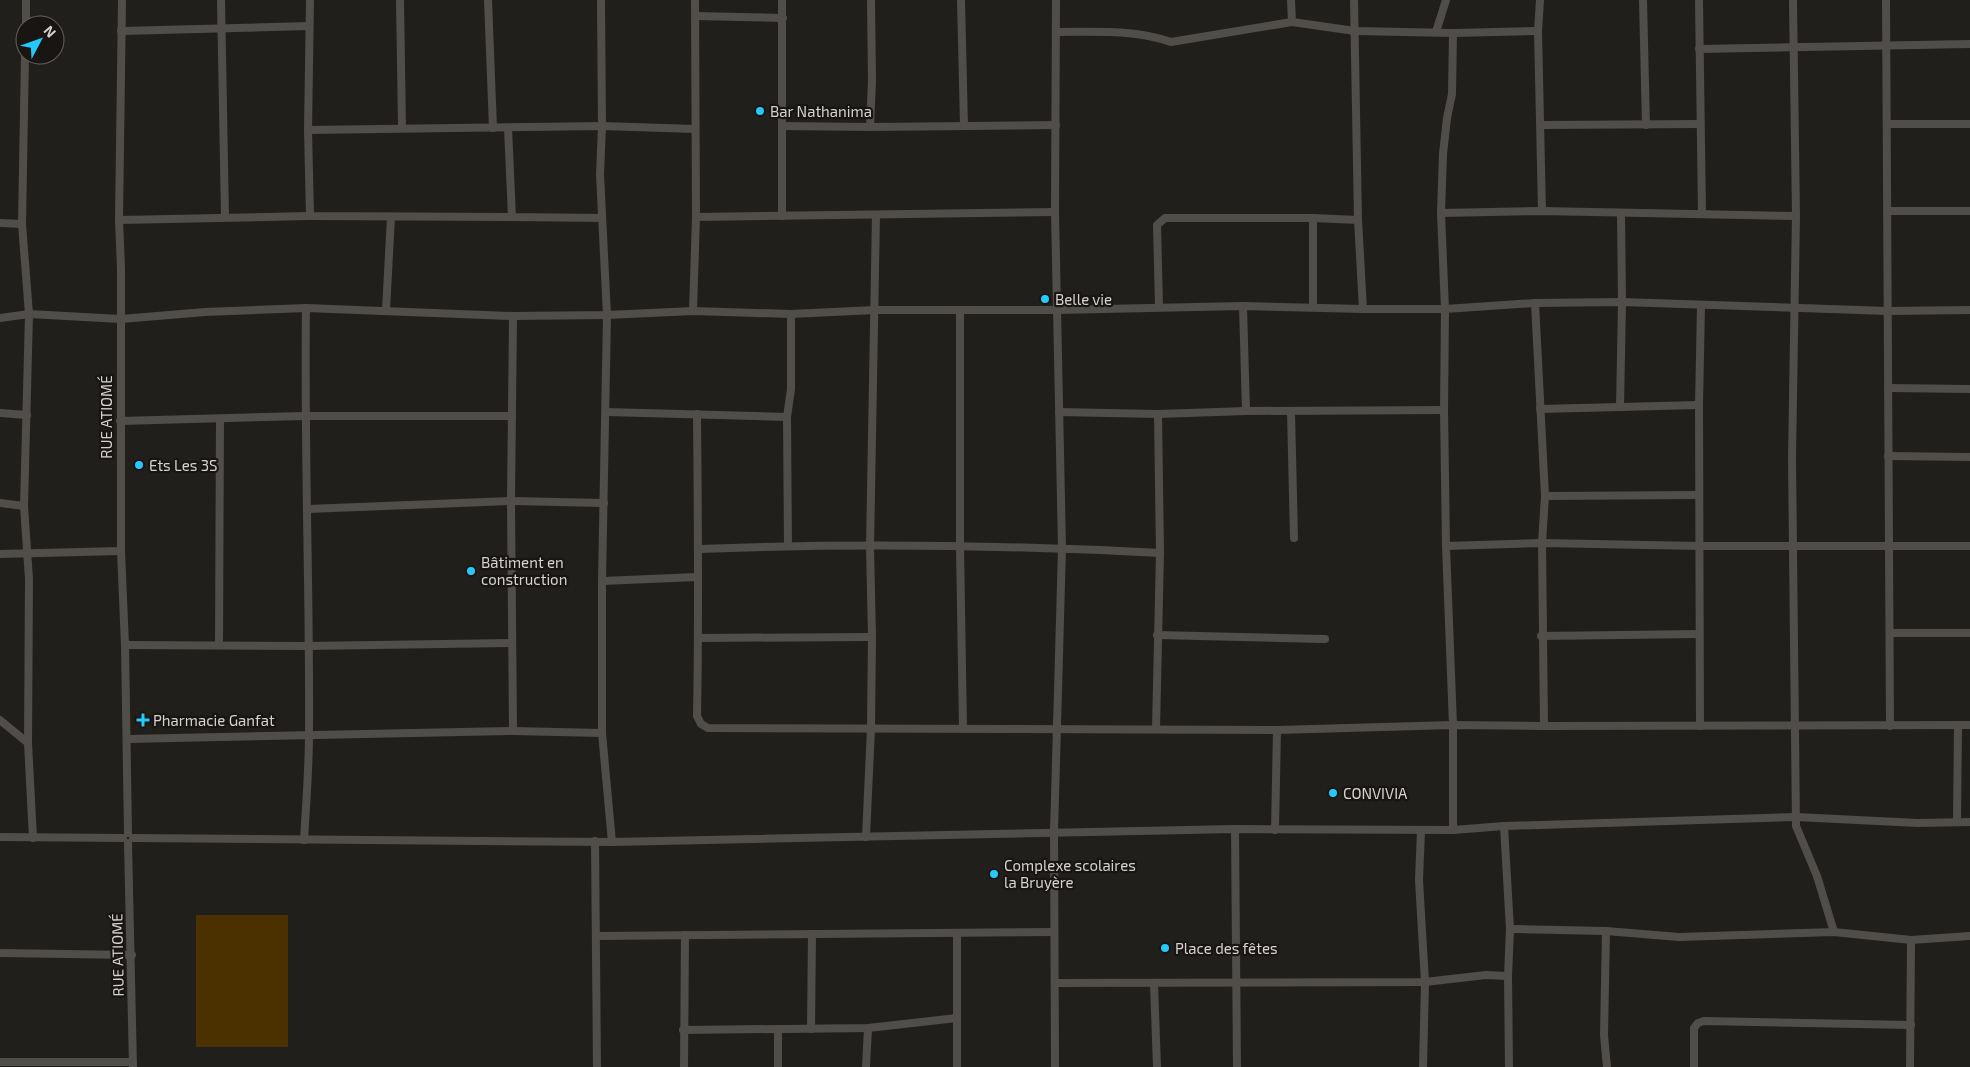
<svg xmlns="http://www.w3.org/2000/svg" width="1970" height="1067" viewBox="0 0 1970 1067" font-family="'Exo 2',sans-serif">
<rect width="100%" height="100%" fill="#211f1b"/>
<rect fill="#4c3100" x="196" y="915" width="92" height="132"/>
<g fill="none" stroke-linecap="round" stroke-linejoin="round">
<g stroke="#514e4a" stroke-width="8">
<path d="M122,0l-3,220 2,48v283l4,94 3,188"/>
<path d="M221,0l4,217"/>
<path d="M310,0l-2,130 294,-4 93,3"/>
<path d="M400,0l2,127"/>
<path d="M488,0l5,128"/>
<path d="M601,0l1,126 -2,48 7,141 -5,266v152l10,109"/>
<path d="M961,0l3,126"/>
<path d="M1291,0l1,22"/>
<path d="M1354,0l4,220 5,89"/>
<path d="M1540,0l-2,31 4,180"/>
<path d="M1643,0l3,125"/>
<path d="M1699,0l3,214"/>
<path d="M1793,0l3,216 -4,242 4,368 21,50 17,56"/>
<path d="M1886,0l4,726"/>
<path d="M696,16l87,2"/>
<path d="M26,25v-25"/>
<path d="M121,31l188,-5"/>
<path d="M1056,32c39,0 78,-3 115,10l121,-20 63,9 98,2 85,-2"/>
<path d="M1436,32l10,-32"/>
<path d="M1699,49l271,-5"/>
<path d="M25,55l-3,169 7,90 -5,192 5,73 -1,164 5,95"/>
<path d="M1887,124h83"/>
<path d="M1541,125l159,-1"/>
<path d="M782,126l88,1 186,-2"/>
<path d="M870,127l2,-47 -1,-80"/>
<path d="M508,128l4,89 90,1"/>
<path d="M308,130l2,86 202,1"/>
<path d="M1888,211h82"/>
<path d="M1441,213l101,-2 254,5"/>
<path d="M782,216v-216"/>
<path d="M696,217l359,-5"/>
<path d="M1313,218v89"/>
<path d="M119,220l191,-4"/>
<path d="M0,223l22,1"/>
<path d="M1535,303l10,193 -3,47 2,183"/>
<path d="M1243,306l3,105"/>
<path d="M1159,307l-2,-82 8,-7h148l45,2"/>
<path d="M386,310l5,-93"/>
<path d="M693,311l3,-94 -1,-217"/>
<path d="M960,311v236l3,181"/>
<path d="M513,316l-2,185 2,230"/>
<path d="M0,318l29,-4 92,5 84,-7 101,-4 207,8 94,-1 86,-4 98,3 84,-4h182l186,-4 120,3h82l90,-6 87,-1 266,9 82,-1"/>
<path d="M1888,388l82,1"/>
<path d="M1620,407l2,-105 -1,-89"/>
<path d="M1540,409l159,-4"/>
<path d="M606,412l181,5"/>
<path d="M1059,412l99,2 88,-3 198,-1"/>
<path d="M1291,412l3,126"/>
<path d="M0,413l27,2"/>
<path d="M697,414c1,101 2,202 0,302l4,8 7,4 569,2 176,-5 91,1 426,-1"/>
<path d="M120,421l184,-5h208"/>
<path d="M1888,456l82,1"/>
<path d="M1545,496l154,-1"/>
<path d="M0,503l24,3"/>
<path d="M308,509l203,-8 93,2"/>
<path d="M788,546l-1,-129 4,-28v-75"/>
<path d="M1446,546l96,-3 157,3h271"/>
<path d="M698,549c154,-6 308,-4 462,4"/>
<path d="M0,554l121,-3"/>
<path d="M602,581l95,-4"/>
<path d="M1890,633h80"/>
<path d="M1157,635l168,4"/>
<path d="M1541,636l158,-2"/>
<path d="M699,638l173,-1"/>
<path d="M125,645l182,1 205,-3"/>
<path d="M219,645l1,-226"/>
<path d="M0,720l28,23"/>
<path d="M1700,726l-1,-321 2,-100"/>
<path d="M1156,729l4,-176 -2,-139"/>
<path d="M127,739l386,-8 89,2"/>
<path d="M1957,821l1,-96"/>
<path d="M1504,826l6,103 -2,47 1,91"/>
<path d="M1235,829l2,238"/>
<path d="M1275,830l2,-100"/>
<path d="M1421,830l-2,50 6,102 -2,85"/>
<path d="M1453,830v-105l-7,-179 -2,-136 1,-101 -4,-96 2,-59 4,-36 5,-24 1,-61"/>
<path d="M0,837l123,1"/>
<path d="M866,837l5,-109 1,-91 -2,-90 6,-332"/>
<path d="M133,838l479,4 623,-13 218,1 51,-4 292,-9 122,6 52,-1"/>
<path d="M304,840c2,-35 5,-71 5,-106 1,-142 -5,-284 -3,-426"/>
<path d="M595,841l2,226"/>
<path d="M128,843l5,224"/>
<path d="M1510,929l96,2 73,6 155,-5 77,8 59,-4"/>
<path d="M1606,931l-2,104 3,32"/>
<path d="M957,933v134"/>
<path d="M597,936l457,-4"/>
<path d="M0,953l132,2"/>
<path d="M1055,983l370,-1 61,-7 22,1"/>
<path d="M1154,983l3,84"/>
<path d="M778,1029v38"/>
<path d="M811,1029l1,-95"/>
<path d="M683,1030l185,-2 89,-10"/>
<path d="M0,1062h133"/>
<path d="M684,1067l1,-132"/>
<path d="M866,1067l2,-39"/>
<path d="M1055,1067l-1,-234 8,-285 -7,-336 1,-212"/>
<path d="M1694,1067v-39l4,-5 6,-2 207,4"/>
<path d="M1910,1067l1,-127"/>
</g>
</g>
<g fill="#24c9fe" stroke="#181512" stroke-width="2">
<circle cx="760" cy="111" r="5"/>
<circle cx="1045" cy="299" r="5"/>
<circle cx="139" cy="465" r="5"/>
<circle cx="471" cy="571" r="5"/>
<path d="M140.5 712.5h5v5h5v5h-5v5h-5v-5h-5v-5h5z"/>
<circle cx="1333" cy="793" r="5"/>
<circle cx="994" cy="874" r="5"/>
<circle cx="1165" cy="948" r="5"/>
</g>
<g text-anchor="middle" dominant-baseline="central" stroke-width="4.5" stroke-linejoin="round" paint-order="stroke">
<g font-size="15" fill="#d5d3d1" stroke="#181512" text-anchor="start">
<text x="770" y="111">Bar Nathanima</text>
<text x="1055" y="299">Belle vie</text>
<text x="149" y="465">Ets Les 3S</text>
<text x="481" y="562">Bâtiment en<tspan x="481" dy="17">construction</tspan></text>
<text x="153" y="720">Pharmacie Ganfat</text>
<text x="1343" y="793">CONVIVIA</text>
<text x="1004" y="865">Complexe scolaires<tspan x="1004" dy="17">la Bruyère</tspan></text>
<text x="1175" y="948">Place des fêtes</text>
</g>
<g font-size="15" fill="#d5d3d1" stroke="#181512">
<text transform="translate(106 417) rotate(-90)">RUE ATIOMÉ</text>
<text transform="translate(117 955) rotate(-91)">RUE ATIOMÉ</text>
</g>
</g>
<g transform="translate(40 40) rotate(49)"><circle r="24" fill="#181512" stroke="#64615e"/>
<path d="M0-4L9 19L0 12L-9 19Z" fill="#24c9fe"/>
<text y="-8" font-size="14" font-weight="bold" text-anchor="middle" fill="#d5d3d1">N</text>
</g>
</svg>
